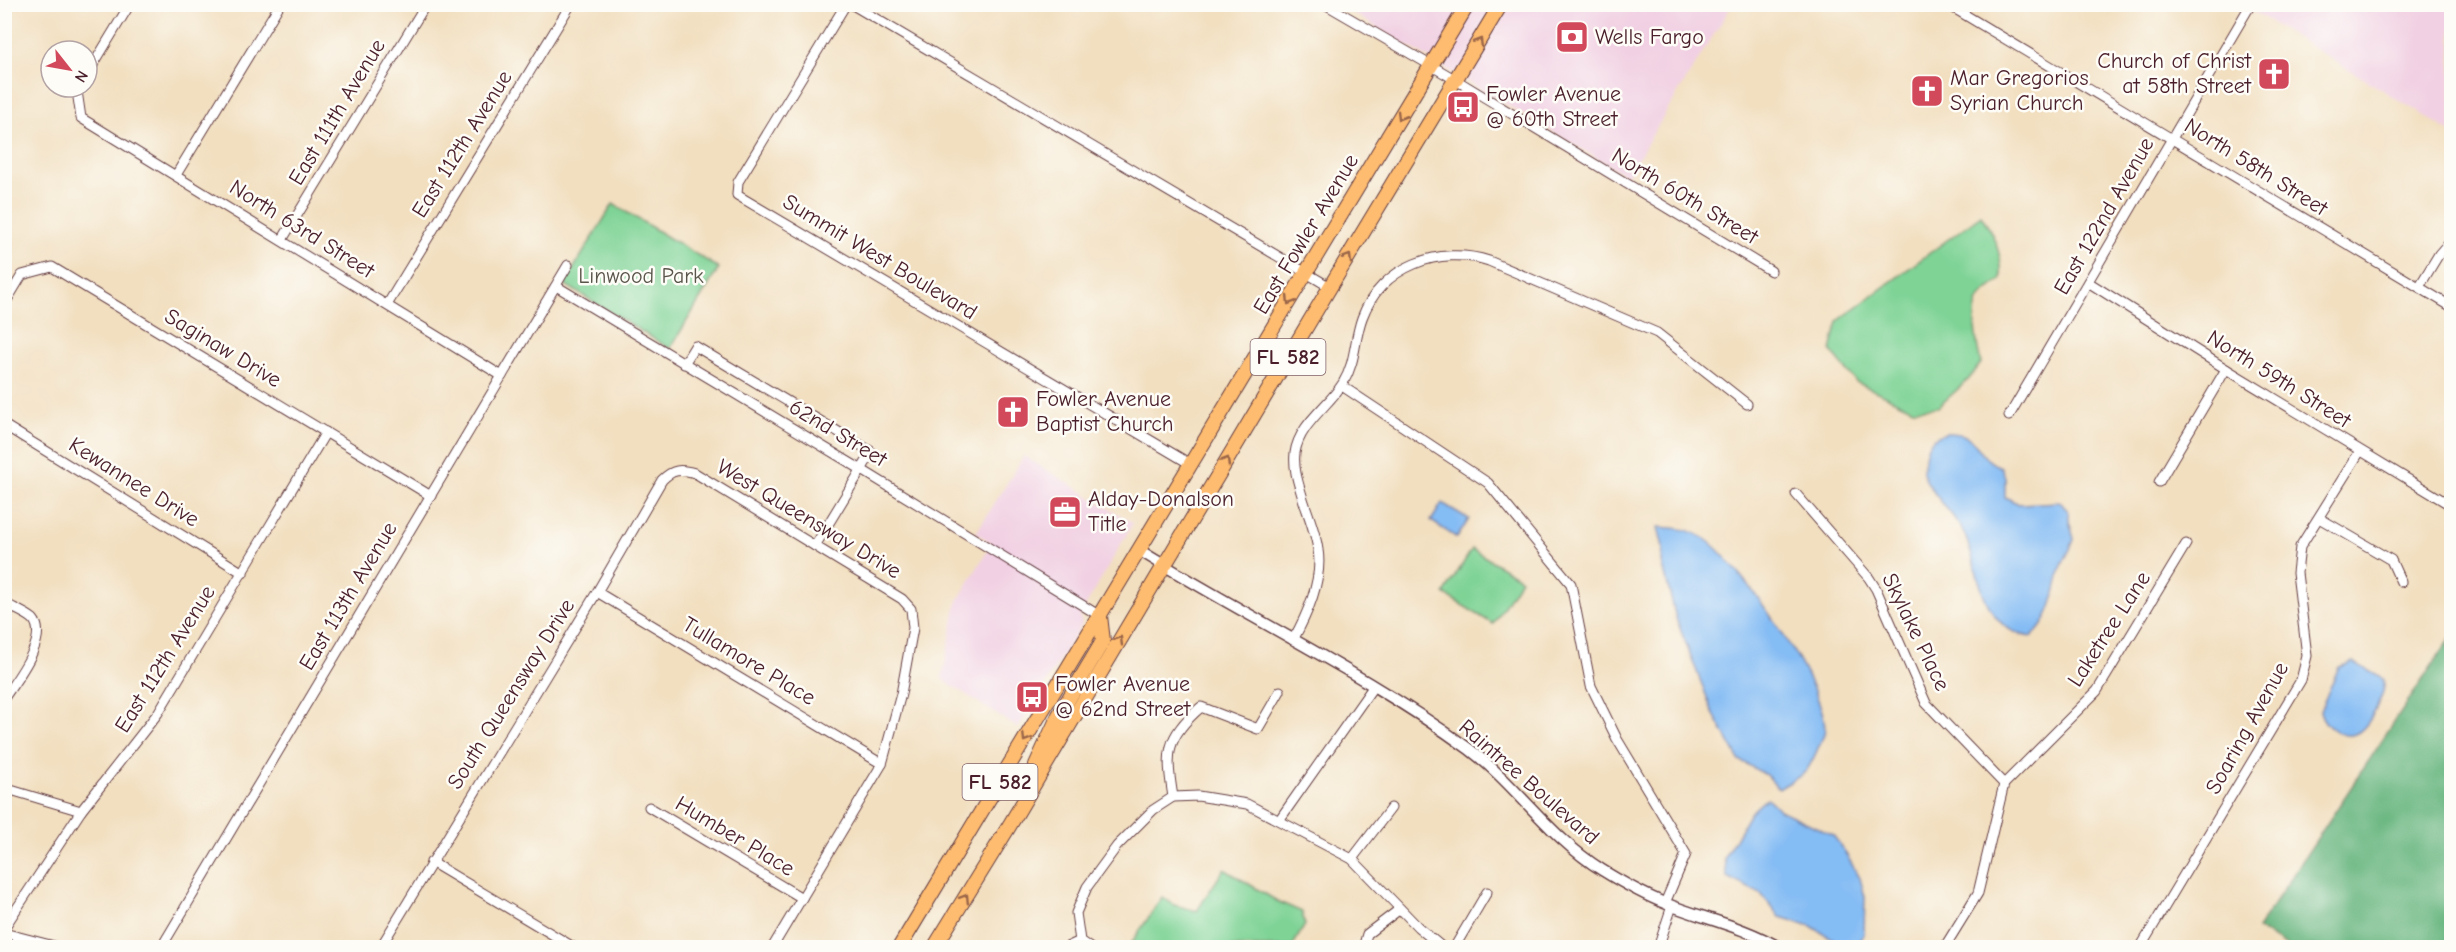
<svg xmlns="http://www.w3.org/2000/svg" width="2456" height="952" viewBox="0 0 2456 952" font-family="'Comic Neue',sans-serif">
<rect width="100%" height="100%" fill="#fdfcf7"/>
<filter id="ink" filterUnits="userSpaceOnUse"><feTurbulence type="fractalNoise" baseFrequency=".0167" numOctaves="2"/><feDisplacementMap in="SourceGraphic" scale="12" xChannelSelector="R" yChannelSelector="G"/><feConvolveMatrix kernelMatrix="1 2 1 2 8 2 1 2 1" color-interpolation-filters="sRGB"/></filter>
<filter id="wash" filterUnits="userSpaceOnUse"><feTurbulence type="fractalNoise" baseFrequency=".008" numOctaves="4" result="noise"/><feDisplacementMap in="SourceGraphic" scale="24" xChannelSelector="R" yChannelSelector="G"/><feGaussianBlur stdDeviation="1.35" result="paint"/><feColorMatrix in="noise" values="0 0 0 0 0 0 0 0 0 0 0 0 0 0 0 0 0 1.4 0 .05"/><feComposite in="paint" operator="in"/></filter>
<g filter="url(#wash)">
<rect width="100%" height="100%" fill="#f2dfc0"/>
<g fill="#f1d0e3">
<path d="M1339,5h393l-105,171z"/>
<path d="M2242,5h209v127l-205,-125z"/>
<path d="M1024,456l109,67 -53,93 2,8 -64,104 -76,-49 15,-77 35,-59 -16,-10z"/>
</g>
<g fill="#7ed395" stroke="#647960" stroke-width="1.5">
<path d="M613,204l106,64 -49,81 -106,-65z"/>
<path d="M1981,215c13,20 22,40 20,65 -8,6 -21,13 -24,24 -5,15 0,43 4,59l-12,16 -31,28 -25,2 -57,-27 -25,-31 7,-30z"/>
<path d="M1472,549l49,30 -28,45 -49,-30z"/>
<path d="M1224,869l53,32 25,11 3,13 -13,22h-163l33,-50 12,8 23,6z"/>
</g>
<path fill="#66b57e" stroke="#586a54" stroke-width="1.5" d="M2451,637v310h-162l-32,-18z"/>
<g fill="#84bcf4" stroke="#676e90" stroke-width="1.5">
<path d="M1946,433c37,-1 26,24 55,34l4,10v20l14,7 41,-2 9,10v9l5,18c-3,11 -11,21 -14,32 -5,24 -9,48 -28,66 -53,-7 -51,-66 -68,-104 -8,-17 -38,-45 -41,-61 -1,-4 2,-10 2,-14 1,-14 7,-21 21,-25z"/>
<path d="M1442,503l27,16 -12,19 -26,-17z"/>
<path d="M1658,527c19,1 31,1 47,12 32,21 129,157 119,195 -3,8 -13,31 -18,37 -7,7 -19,12 -27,18l-13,-14 -27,-15 -26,-47 -37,-95 -14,-56 1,-15z"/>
<path d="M2353,662l30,17c5,12 -14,48 -26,54 -15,8 -34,-8 -37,-22l19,-44z"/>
<path d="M1767,798l13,12 53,25 10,14 17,29 5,19 -1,36 -6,14 -14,-1 -33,-20 -31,-9 -19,-23 -34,-17 -3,-19 26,-45z"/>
</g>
</g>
<g filter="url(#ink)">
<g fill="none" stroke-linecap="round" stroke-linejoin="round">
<defs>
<g id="minor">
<path d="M846,4l-108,178 -1,13 455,270"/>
<path d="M851,4l479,283"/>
<path d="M1325,4l131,76 315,191"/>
<path d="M1947,4l505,303"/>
<path d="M87,75l43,-71"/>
<path d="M80,87l-3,4 4,27 421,258"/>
<path d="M176,175l104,-171"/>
<path d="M282,240l144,-236"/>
<path d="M2088,282l138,87 226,137"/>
<path d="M556,286l306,184 238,146"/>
<path d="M2419,287l20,-33 13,-15"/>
<path d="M4,305l18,-30 30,-8 379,229"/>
<path d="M387,305l184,-301"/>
<path d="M684,364l11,-18 177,106 -57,94"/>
<path d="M1342,386l146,97 83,101 20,102 26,53 69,115 -21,49"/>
<path d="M2009,416l242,-412"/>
<path d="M4,425l239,148"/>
<path d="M2159,482l67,-113"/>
<path d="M1796,494l73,84 7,11 50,114 78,81"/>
<path d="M2319,518l72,42 10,22"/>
<path d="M597,592l285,172"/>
<path d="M4,603c9,5 22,10 29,16 17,19 -18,62 -29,79"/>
<path d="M1293,640c14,-25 30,-60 25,-90 -2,-16 -9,-33 -14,-48 -5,-17 -11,-32 -9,-49 4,-29 34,-47 48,-70 13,-21 11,-43 19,-65 19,-52 78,-73 127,-57l168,72 90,71"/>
<path d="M4,788l77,23"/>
<path d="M1173,797c-7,-44 -8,-59 28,-90l57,22 22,-38"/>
<path d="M649,807l153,91"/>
<path d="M1280,819l93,-132"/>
<path d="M1352,859l39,-51"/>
<path d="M431,862l144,86"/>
<path d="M4,928l77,-117 77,-98 168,-281"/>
<path d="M4,933l58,15"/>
<path d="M161,948l407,-683"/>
<path d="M380,948l217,-356 65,-112c11,-11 18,-11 33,-7l207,126 9,10 2,19 -12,66 -19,70 -110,184"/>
<path d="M1065,948l15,-7"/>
<path d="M1090,948l-10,-7 -4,-28 11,-26 30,-41 36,-36 20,-13 25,-1 49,8 105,55 66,68 25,21"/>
<path d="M1363,948l4,-14 33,-25"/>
<path d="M1454,948l33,-56"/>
<path d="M1658,948l14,-42"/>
<path d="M1944,948l34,-55 26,-109 93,-93 89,-147"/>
<path d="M2140,948l161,-268 6,-24 -10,-83 3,-26 60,-96"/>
</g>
<path id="tertiary" d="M1139,550c109,68 226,123 330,199 48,36 81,89 133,121 21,13 42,25 65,34 38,15 78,23 113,44"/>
<g id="primary">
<path d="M1036,765l23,-50 44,-74 -3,-25"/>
<path d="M899,948l569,-944"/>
<path d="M934,948l74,-120 322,-541 171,-283"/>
</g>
</defs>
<use href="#minor" stroke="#633c41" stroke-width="11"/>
<use href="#tertiary" stroke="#633c41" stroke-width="13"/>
<use href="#primary" stroke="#633c41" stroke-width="16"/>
<use href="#minor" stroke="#fff" stroke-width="9"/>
<use href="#tertiary" stroke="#fff" stroke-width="10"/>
<use href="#primary" stroke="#febc70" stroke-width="14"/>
</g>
<defs><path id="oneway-chevron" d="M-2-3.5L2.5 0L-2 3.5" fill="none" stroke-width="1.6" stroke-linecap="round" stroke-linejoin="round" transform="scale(1.5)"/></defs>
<g stroke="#9b664a">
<use href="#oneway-chevron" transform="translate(1479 42) rotate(-59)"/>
<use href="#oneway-chevron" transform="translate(1401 116) rotate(121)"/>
<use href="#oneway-chevron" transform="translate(1348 258) rotate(-59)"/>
<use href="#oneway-chevron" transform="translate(1290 301) rotate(121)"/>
<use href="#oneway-chevron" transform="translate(1226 461) rotate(-59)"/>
<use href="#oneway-chevron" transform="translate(1119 640) rotate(-59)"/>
<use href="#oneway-chevron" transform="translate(1026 738) rotate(121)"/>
<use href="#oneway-chevron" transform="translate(965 898) rotate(-58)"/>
</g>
</g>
<defs>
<symbol id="bank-square" viewBox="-11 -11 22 22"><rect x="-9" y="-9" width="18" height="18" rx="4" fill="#d1495b" stroke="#fdfcf7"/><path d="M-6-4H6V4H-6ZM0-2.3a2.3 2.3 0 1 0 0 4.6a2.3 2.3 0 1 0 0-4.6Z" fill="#fff"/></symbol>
<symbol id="church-square" viewBox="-11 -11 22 22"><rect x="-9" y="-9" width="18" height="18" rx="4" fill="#d1495b" stroke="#fdfcf7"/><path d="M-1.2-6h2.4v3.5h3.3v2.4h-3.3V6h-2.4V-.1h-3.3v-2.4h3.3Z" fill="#fff"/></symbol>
<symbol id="bus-square" viewBox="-11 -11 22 22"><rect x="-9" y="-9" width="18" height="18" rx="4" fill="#d1495b" stroke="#fdfcf7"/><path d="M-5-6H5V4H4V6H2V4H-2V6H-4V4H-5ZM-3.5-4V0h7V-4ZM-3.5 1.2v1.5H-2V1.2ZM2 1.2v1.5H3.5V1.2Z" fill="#fff"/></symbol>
<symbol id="office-square" viewBox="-11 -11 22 22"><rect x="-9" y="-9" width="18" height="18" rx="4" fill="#d1495b" stroke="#fdfcf7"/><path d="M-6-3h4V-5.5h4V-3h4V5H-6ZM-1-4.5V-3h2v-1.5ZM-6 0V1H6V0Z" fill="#fff"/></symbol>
</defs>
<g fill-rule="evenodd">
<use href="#bank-square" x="1553" y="18" width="38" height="38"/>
<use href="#church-square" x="2255" y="55" width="38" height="38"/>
<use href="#church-square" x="1908" y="72" width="38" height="38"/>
<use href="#bus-square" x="1444" y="88" width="38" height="38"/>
<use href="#church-square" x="994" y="393" width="38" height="38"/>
<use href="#office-square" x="1046" y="493" width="38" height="38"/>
<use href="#bus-square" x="1013" y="678" width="38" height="38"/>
</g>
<g text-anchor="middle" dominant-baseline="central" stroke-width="5" stroke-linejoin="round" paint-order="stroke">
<g fill="#fdfcf7" stroke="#806168" stroke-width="1.5">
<rect x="1250.5" y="339" width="75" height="36" rx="4.5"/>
<rect x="962.5" y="764" width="75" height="36" rx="4.5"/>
</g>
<g font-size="21" font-weight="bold" fill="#4a1f2b">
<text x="1288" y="357">FL 582</text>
<text x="1000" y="782">FL 582</text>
</g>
<g font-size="22" fill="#4a1f2b" stroke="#fdfcf7" text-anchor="start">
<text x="1595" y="37">Wells Fargo</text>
<text x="2251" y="61" text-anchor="end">Church of Christ<tspan x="2251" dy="25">at 58th Street</tspan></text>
<text x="1950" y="78">Mar Gregorios<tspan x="1950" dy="25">Syrian Church</tspan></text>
<text x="1486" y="94">Fowler Avenue<tspan x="1486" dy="25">@ 60th Street</tspan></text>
<text x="1036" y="399">Fowler Avenue<tspan x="1036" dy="25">Baptist Church</tspan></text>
<text x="1088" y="499">Alday-Donalson<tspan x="1088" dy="25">Title</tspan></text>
<text x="1055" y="684">Fowler Avenue<tspan x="1055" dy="25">@ 62nd Street</tspan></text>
</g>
<g font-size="22" fill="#4a1f2b" stroke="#fdfcf7">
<text transform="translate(337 112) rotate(-59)">East 111th Avenue</text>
<text transform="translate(462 144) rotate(-58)">East 112th Avenue</text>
<text transform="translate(2256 167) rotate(32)">North 58th Street</text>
<text transform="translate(1685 196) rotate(31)">North 60th Street</text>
<text transform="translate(2104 216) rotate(-60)">East 122nd Avenue</text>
<text transform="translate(302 229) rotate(32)">North 63rd Street</text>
<text transform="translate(1306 234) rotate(-59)">East Fowler Avenue</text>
<text transform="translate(880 257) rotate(31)">Summit West Boulevard</text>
<text transform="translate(223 348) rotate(31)">Saginaw Drive</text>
<text transform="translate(2279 379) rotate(32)">North 59th Street</text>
<text transform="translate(838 433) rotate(31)">62nd Street</text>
<text transform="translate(134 482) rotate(32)">Kewannee Drive</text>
<text transform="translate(809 519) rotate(31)">West Queensway Drive</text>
<text transform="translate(348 596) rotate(-59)">East 113th Avenue</text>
<text transform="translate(2109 629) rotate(-57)">Laketree Lane</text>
<text transform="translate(1916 632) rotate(64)">Skylake Place</text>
<text transform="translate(165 659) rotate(-58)">East 112th Avenue</text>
<text transform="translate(749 661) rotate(31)">Tullamore Place</text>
<text transform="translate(511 694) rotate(-58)">South Queensway Drive</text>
<text transform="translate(2247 728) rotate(-61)">Soaring Avenue</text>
<text transform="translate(1529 782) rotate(41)">Raintree Boulevard</text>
<text transform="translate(735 836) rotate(31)">Humber Place</text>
</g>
<g font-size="22" fill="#5a554b" stroke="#fdfcf7">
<text x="641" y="276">Linwood Park</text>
</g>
</g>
<rect width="2456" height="952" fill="none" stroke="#fdfcf7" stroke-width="24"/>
<g transform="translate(69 69) rotate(121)"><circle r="28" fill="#fdfcf7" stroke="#b5a4a5" stroke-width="1.5"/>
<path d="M0-4.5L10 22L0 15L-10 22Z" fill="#d1495b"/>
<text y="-9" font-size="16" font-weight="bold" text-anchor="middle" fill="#4a1f2b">N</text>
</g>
</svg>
